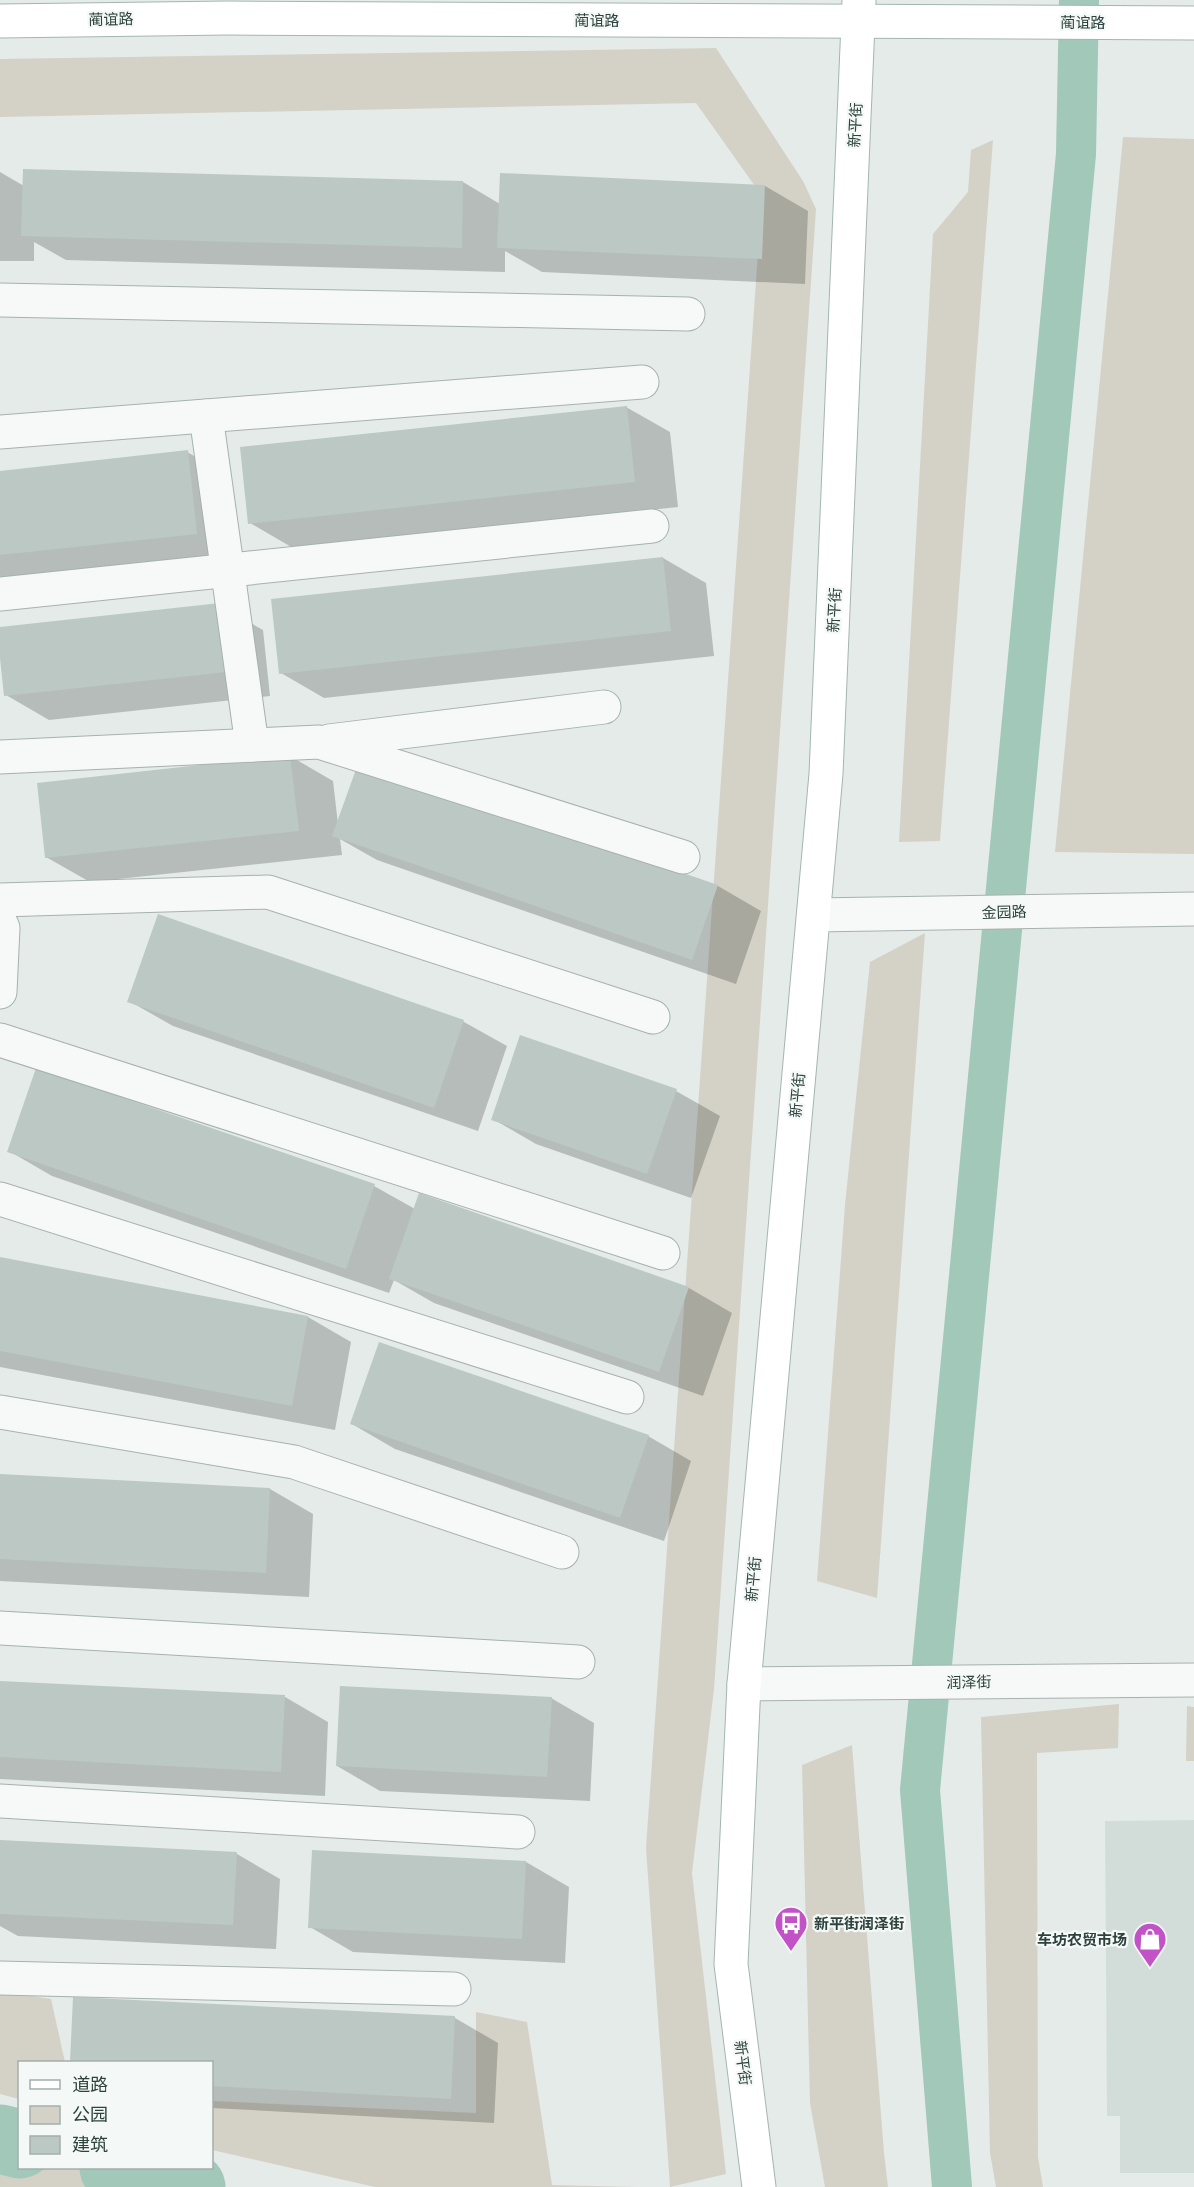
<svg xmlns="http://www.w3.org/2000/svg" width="1194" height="2187" viewBox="0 0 1194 2187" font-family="Ubuntu,'Noto Sans SC',sans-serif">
<rect width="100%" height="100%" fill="#e4ebe9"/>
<path fill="#d2ddd9" d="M1194,1820v353h-74v-57h-13l-2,-295z"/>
<g fill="#d4d2c6">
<path d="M716,48l87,133 13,28 -102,1480 -22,184 34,301 -56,13 -24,-339 116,-1652 -66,-93 -696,14v-58z"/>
<path d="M1123,137l71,2v715l-139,-2z"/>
<path d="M993,140l-53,701 -41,1 34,-608 35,-42 3,-42z"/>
<path d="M925,933l-48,665 -60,-17 28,-376 25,-243z"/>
<path d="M1119,1704l-1,44 -81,5 1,404 5,30h-47l-6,-34 -9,-436z"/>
<path d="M1187,1706l7,1v54h-8z"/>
<path d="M852,1745l32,408 4,34h-63l-15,-84 -8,-338z"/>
<path d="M0,1991l51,8 14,63h-45l-1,37 -19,-5z"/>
<path d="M476,2012l51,10 25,163 84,2h-261l-163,-37v-49l264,12z"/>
<path d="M0,2141l19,5 1,22h89l82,19h-191z"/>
</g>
<g fill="#0003">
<path d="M25,170l438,12 37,22 265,-18 43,25 -3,73 -263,-12 -37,-21v21l-439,-12 -32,-18v19h-34v-89l24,14z"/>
<path d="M626,407l44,25 8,75 -385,41 -43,-25z"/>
<path d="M187,452l44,25 9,81 -240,26v-112z"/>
<path d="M663,558l43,25 8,73 -390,42 -43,-25z"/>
<path d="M219,605l44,25 7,66 -221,24 -43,-25 -6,-66z"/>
<path d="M290,756l43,25 5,43 21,-61 359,123 43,25 -25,73 -359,-124 -37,-21 2,16 -252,27 -44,-25z"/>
<path d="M159,916l305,106 43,24 -29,85 -305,-105 -44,-25z"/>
<path d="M676,1091l44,25 -29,82 -155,-54 -43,-25z"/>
<path d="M9,1151l365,35 41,23 5,-14 269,93 43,25 -29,83 -269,-93 -40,-23 -5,13 -337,-117z"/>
<path d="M0,1259l308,58 43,25 -16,88 -335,-63z"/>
<path d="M352,1424l296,12 43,25 -27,80 -269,-92z"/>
<path d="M0,1476l270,13 43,25 -4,83 -309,-16z"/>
<path d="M0,1683l285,14 43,25 -3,74 -325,-17z"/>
<path d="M551,1698l43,25 -4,78 -210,-10 -43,-25z"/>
<path d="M0,1841l237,13 43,25 -4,70 -258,-13 -18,-10z"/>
<path d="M526,1862l43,25 -4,76 -212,-11 -43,-25z"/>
<path d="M74,1998l381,20 43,25 -4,80 -282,-15v-46h-141z"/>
</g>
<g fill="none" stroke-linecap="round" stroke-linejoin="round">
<path stroke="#a2c8ba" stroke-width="40" d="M952,2187l-32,-397 156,-1636 3,-154"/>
<g stroke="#a2c8ba" stroke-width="69">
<path d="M0,2139l20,5"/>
<path d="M114,2168l77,19"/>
</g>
</g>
<g fill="#bcc8c4">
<path d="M23,169l440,12 -1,67 -441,-12z"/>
<path d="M500,173l265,12 -3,74 -265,-11z"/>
<path d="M627,406l8,76 -387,42 -8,-77z"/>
<path d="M188,450l9,84 -197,21v-84z"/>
<path d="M663,557l8,74 -392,43 -8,-75z"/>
<path d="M220,603l7,69 -223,24 -4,-38v-31z"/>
<path d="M290,755l9,76 -254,27 -8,-75z"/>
<path d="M359,761l359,124 -26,75 -360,-124z"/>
<path d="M158,914l306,106 -30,88 -307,-106z"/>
<path d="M520,1035l157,54 -30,85 -156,-54z"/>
<path d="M36,1068l339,116 -29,85 -339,-117z"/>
<path d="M419,1193l270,94 -30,85 -270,-93z"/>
<path d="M0,1257l308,59 -16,90 -292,-55z"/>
<path d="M379,1342l270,93 -29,83 -270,-94z"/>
<path d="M0,1474l270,14 -4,85 -266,-14z"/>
<path d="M0,1681l285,14 -4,77 -281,-15z"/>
<path d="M340,1686l212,11 -5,80 -211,-11z"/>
<path d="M0,1840l237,12 -4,73 -233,-11z"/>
<path d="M312,1850l214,11 -4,78 -214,-11z"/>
<path d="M73,1997l382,19 -4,83 -239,-13v-24h-142z"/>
</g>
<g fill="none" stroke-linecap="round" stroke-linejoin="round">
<defs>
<g id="minor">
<path d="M0,300l688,14"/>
<path d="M206,416l46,329"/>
<path d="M0,432l642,-50"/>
<path d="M0,594l652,-68"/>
<path d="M329,741l275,-34"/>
<path d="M0,757l319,-15 364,115"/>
<path d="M0,900l268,-8 385,125"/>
<path d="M814,915l380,-6"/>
<path d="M0,921l3,7 -3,64"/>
<path d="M0,1040l663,213"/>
<path d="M0,1199l627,198"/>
<path d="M0,1412l294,50 268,90"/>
<path d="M0,1628l578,34"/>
<path d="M744,1684l450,-4"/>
<path d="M0,1801l518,31"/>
<path d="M0,1978l454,11"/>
</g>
<g id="major">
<path d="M0,21l228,-3 966,5"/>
<path d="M759,2187l-28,-223 13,-280 82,-910 33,-774"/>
</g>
</defs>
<use href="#minor" stroke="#a6b2af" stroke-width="35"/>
<use href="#major" stroke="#a4b6b1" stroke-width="35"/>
<use href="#minor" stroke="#f7f9f9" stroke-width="33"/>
<use href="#major" stroke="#fff" stroke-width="33"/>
</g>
<defs>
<symbol id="bus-pin" viewBox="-11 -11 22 30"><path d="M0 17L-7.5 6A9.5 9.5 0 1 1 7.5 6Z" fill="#c153c6" stroke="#f4f8f7"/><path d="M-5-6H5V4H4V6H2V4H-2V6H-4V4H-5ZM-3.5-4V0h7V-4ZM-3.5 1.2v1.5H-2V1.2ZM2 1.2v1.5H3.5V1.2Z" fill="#fff"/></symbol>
<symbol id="shop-pin" viewBox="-11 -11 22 30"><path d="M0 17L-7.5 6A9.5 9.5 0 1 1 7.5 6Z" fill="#c153c6" stroke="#f4f8f7"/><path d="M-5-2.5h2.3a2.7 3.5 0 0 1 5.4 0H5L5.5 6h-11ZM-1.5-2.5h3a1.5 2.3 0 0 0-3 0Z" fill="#fff"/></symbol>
</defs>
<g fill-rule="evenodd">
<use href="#bus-pin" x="772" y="1904" width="38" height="52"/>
<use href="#shop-pin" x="1131" y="1920" width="38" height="52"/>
</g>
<g text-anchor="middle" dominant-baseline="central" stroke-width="4.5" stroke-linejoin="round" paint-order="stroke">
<g font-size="15" fill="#2d423d" stroke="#f4f8f7">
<text transform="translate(111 19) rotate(-1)">蔺谊路</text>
<text x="597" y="20">蔺谊路</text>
<text x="1083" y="22">蔺谊路</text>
<text transform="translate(855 125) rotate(-87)">新平街</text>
<text transform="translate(834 610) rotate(-87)">新平街</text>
<text transform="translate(1004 912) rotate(-2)">金园路</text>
<text transform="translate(797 1095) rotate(-85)">新平街</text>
<text transform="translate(753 1579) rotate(-85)">新平街</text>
<text transform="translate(969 1682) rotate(-1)">润泽街</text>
<text transform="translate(743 2063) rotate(83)">新平街</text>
</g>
<g font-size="15" font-weight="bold" fill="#2d423d" stroke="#f4f8f7" text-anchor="start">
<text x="814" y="1923">新平街润泽街</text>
<text x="1127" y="1939" text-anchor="end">车坊农贸市场</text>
</g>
</g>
<rect x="18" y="2061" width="195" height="108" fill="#f4f8f7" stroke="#a4afad" stroke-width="1.5"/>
<rect x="30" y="2080" width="30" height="9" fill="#ffffff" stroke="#a4afad" stroke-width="1.5"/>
<text x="72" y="2091" font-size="18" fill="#2d423d">道路</text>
<rect x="30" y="2106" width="30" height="18" fill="#d4d2c6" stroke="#a4afad" stroke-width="1.5"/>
<text x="72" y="2121" font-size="18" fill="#2d423d">公园</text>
<rect x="30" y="2136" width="30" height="18" fill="#bcc8c4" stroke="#a4afad" stroke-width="1.5"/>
<text x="72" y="2151" font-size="18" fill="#2d423d">建筑</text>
</svg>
